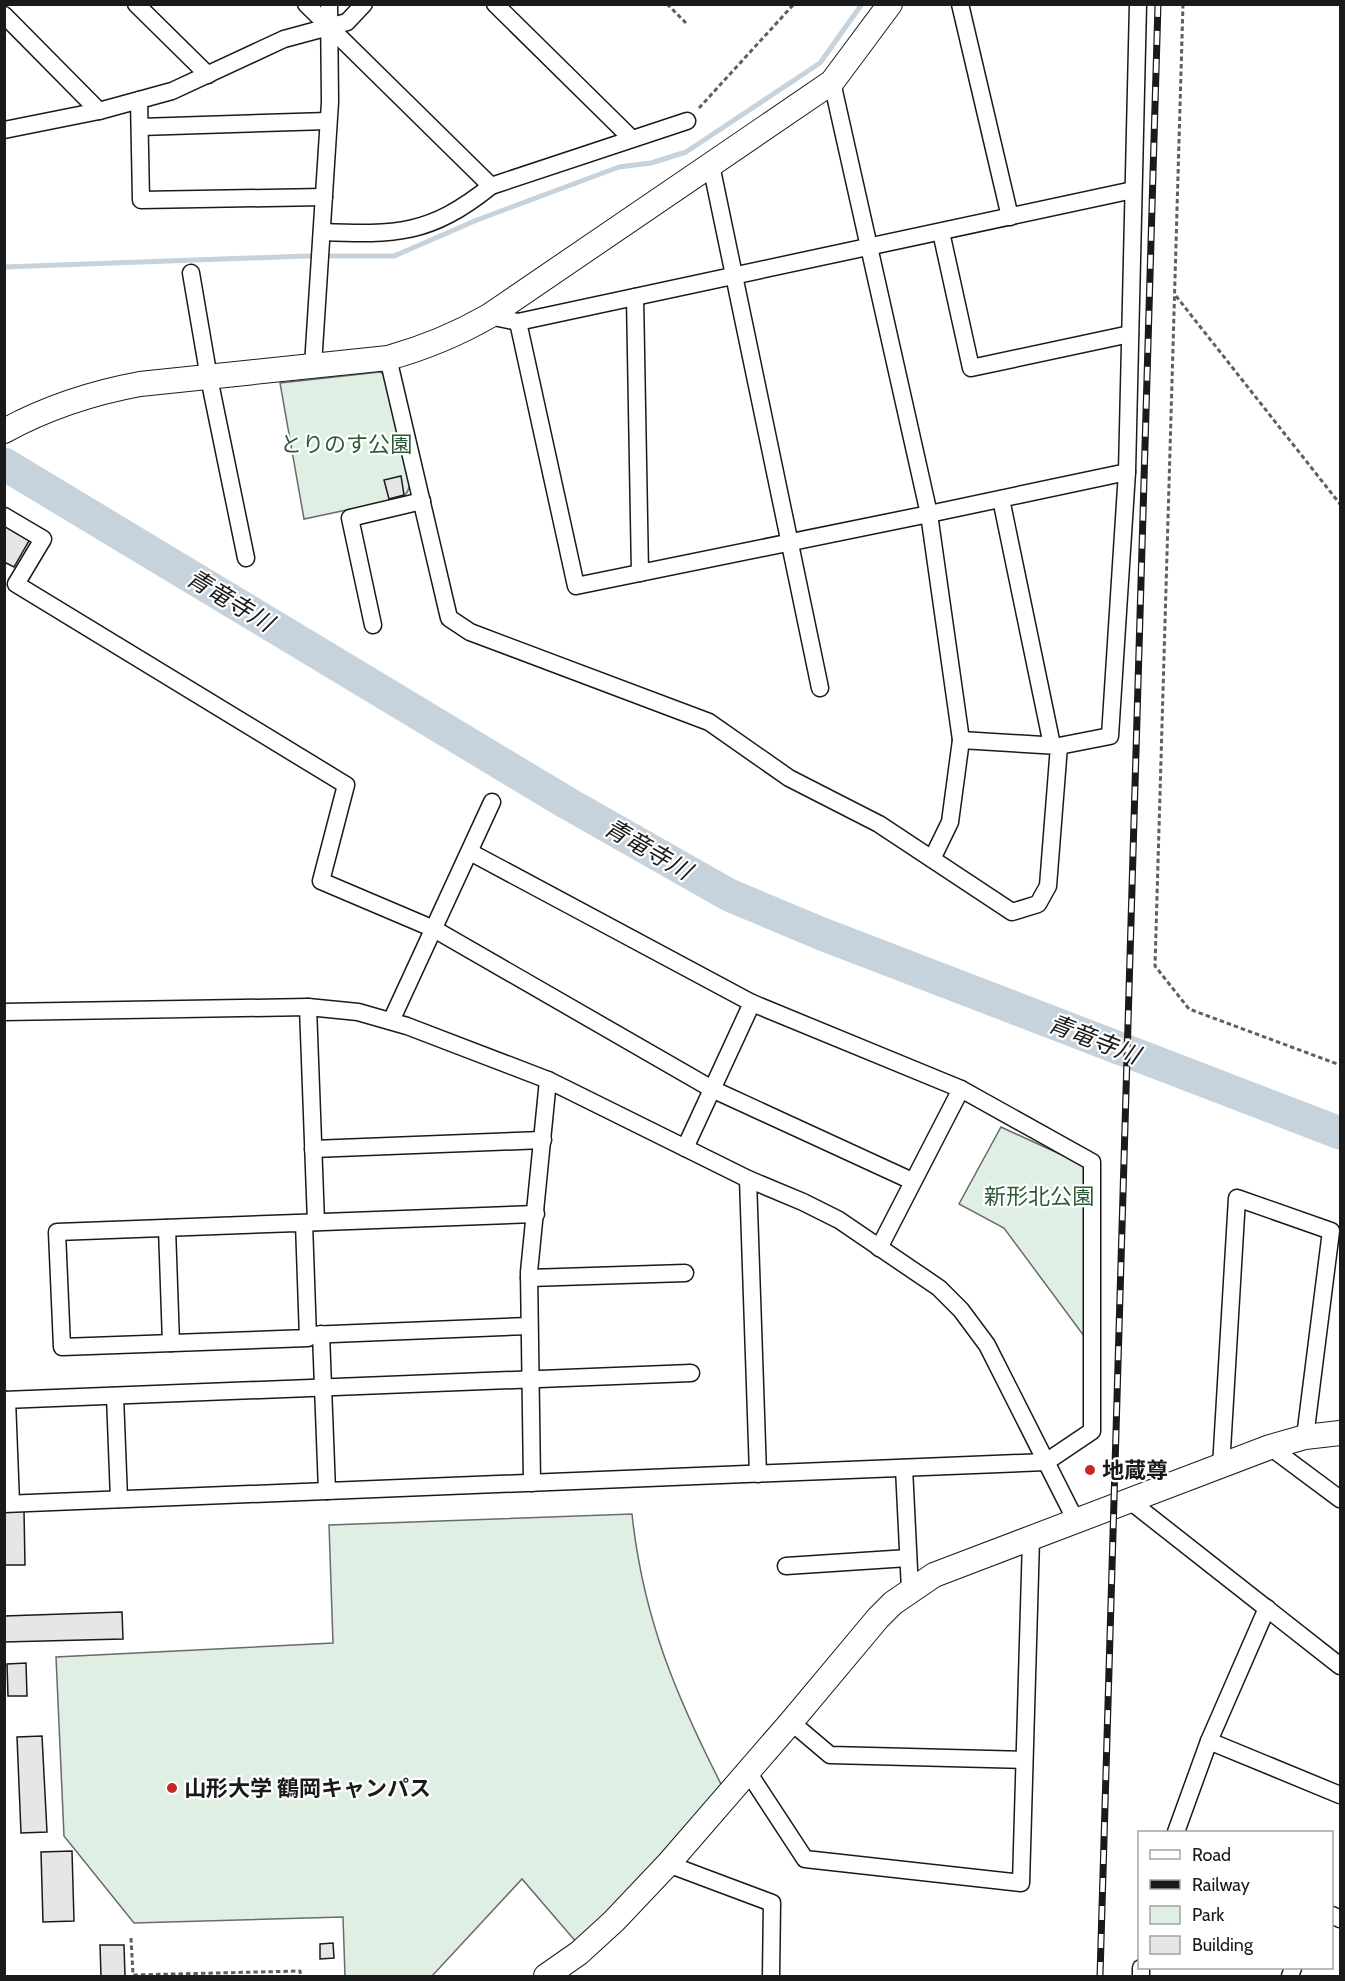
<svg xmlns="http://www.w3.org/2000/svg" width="1345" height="1981" viewBox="0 0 1345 1981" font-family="Cabin,'Noto Sans JP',sans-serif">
<rect width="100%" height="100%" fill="#fff"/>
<g fill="#e0efe3" stroke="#6a6a6a" stroke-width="1.5">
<path d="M380,372l8,4 22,107c-2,11 -5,14 -16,17l-90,19 -24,-136z"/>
<path d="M1001,1127l85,39 -2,170 -80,-108 -45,-24z"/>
<path d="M632,1514c11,104 44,182 91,274l-111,125 -35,30 -55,-64 -90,97h-87l-2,-59 -209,6 -70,-87 -8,-179 277,-14 -4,-118z"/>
</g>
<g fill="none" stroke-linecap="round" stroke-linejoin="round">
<path stroke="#c6d2dc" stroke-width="5" d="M4,267l302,-11h88l83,-36 142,-53 32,-4 35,-11 134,-89 42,-59"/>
<path stroke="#c6d2dc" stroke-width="33" d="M4,464l563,339 162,92 93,39 518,199"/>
</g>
<g fill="#e6e6e6" stroke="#1a1a1a" stroke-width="1.5">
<path d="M401,476l3,19 -15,4 -5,-19z"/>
<path d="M4,524l26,15 -16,28 -10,-5z"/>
<path d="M24,1510l1,55h-20l-1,-54z"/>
<path d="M122,1612l1,27 -119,3v-26z"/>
<path d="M26,1663l1,33h-19l-1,-32z"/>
<path d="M42,1736l5,96 -26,1 -4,-96z"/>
<path d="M72,1851l2,70 -31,1 -2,-70z"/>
<path d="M333,1943l1,15 -14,1v-15z"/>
<path d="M100,1945h24l1,31h-24z"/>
</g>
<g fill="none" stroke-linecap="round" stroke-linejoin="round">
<defs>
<g id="street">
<path d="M136,4l72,71"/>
<path d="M306,4l185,182"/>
<path d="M495,4l136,134"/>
<path d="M960,4l50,213"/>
<path d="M4,15l95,96"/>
<path d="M139,100l2,100 183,-3"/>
<path d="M140,127l188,-6"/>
<path d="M4,130l95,-19 73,-20 112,-52 63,-17 17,-18"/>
<path d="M711,165l109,523"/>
<path d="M322,232c74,3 108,3 169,-46l196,-65"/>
<path d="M941,232l30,136 159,-34"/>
<path d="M191,273l18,105 37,180"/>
<path d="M635,297l5,276"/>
<path d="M489,316l29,6 58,264 353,-72 -97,-432"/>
<path d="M518,322l615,-132"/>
<path d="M388,358l61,260 21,14 239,90 80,56 90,46 133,88 26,-8 10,-18 11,-140 -98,-6"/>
<path d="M313,365l17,-263 -1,-98"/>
<path d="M1001,499l51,246"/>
<path d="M4,516l39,23 -27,45 330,201 -25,96 113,48 278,160 200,92"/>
<path d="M373,625l-23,-107 72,-17"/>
<path d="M1059,746l51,-10 17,-264"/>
<path d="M932,859l18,-37 11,-82 -32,-226 198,-42 11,-468"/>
<path d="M308,1007l8,215"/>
<path d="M4,1012l304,-5 50,5 49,14 141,54 200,99 55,23 36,18 100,68 22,22 26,35 89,176"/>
<path d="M391,1021l101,-219"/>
<path d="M685,1148l67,-145"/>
<path d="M313,1149l230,-9"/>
<path d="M748,1179l10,295"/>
<path d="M304,1223l4,115 -246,9 -5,-115c160,-6 319,-12 479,-18"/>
<path d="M167,1228l4,115"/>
<path d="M879,1248l82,-159"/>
<path d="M529,1278l156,-5"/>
<path d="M321,1334l6,157"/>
<path d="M308,1335l220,-9"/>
<path d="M115,1396l4,103"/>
<path d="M4,1400l687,-27"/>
<path d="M7,1400l4,103"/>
<path d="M1270,1447l70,52"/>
<path d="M1221,1467l16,-269 94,33 -26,206"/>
<path d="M904,1468l6,122"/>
<path d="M532,1483l-3,-211 19,-192"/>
<path d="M1130,1501l210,165"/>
<path d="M4,1504l1042,-42 46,-31v-269l-131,-73 -209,-86 -282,-151"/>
<path d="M786,1566l122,-8"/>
<path d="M791,1722l39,33 193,5"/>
<path d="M1209,1741l131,54"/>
<path d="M748,1772l57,87 216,24 10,-344"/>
<path d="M1176,1832l33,-91 58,-133"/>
<path d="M668,1864l104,39 -1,73"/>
<path d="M1332,1915l8,4"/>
<path d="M1141,1976v-8"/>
<path d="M1290,1976l3,-8"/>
</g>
<g id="secondary">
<path d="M4,431c44,-24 87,-38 136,-47l248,-26c36,-10 68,-23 101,-42l343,-234 58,-78"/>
<path d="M546,1976l33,-23 35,-32 54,-57 123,-142 87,-104 15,-15 41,-28 336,-128 35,-10 35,-4"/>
</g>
</defs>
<use href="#street" stroke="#1a1a1a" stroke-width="19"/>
<use href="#secondary" stroke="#1a1a1a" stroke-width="26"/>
<g stroke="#5f5f5f" stroke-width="3" stroke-dasharray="4.5 3" stroke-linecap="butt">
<path d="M667,4l19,19"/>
<path d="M1183,4l-28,962 34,43 151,56"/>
<path d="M699,108l95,-104"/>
<path d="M1176,296l164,208"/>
<path d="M131,1938l2,37 167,-4 1,5"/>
</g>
<use href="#street" stroke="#fff" stroke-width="16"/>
<use href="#secondary" stroke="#fff" stroke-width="24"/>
<defs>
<path id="rail" d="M1100,1976l58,-1972"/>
</defs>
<use href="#rail" stroke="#1a1a1a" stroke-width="7"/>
<use href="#rail" stroke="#fff" stroke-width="4.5" stroke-dasharray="14" stroke-linecap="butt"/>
</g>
<g fill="#c62828" stroke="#fff" stroke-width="2">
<circle cx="1090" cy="1470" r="6"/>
<circle cx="172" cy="1788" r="6"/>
</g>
<g text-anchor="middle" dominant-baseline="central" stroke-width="4.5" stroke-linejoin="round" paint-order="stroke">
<g font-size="22" fill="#2b5a34" stroke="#fff">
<text x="346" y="444">とりのす公園</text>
<text x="1039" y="1196">新形北公園</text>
</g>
<g font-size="22" font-weight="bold" fill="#1a1a1a" stroke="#fff" text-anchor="start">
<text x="1102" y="1470">地蔵尊</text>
<text x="184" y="1788">山形大学 鶴岡キャンパス</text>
</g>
<g font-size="24" font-style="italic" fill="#1a1a1a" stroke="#fff">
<text transform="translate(230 600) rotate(31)">青竜寺川</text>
<text transform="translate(648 849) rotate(30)">青竜寺川</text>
<text transform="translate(1094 1039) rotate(21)">青竜寺川</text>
</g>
</g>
<rect width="1345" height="1981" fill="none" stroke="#1a1a1a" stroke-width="12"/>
<rect x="1138" y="1831" width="195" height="138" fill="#ffffff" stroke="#a3a3a3" stroke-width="1.5"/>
<rect x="1150" y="1850" width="30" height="9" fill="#ffffff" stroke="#a3a3a3" stroke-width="1.5"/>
<text x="1192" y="1861" font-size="18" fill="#1a1a1a">Road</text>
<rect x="1150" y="1880" width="30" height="9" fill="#1a1a1a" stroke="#a3a3a3" stroke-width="1.5"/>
<text x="1192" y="1891" font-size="18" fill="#1a1a1a">Railway</text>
<rect x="1150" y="1906" width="30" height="18" fill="#e0efe3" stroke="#a3a3a3" stroke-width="1.5"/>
<text x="1192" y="1921" font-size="18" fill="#1a1a1a">Park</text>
<rect x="1150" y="1936" width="30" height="18" fill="#e6e6e6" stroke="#a3a3a3" stroke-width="1.5"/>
<text x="1192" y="1951" font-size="18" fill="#1a1a1a">Building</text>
</svg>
